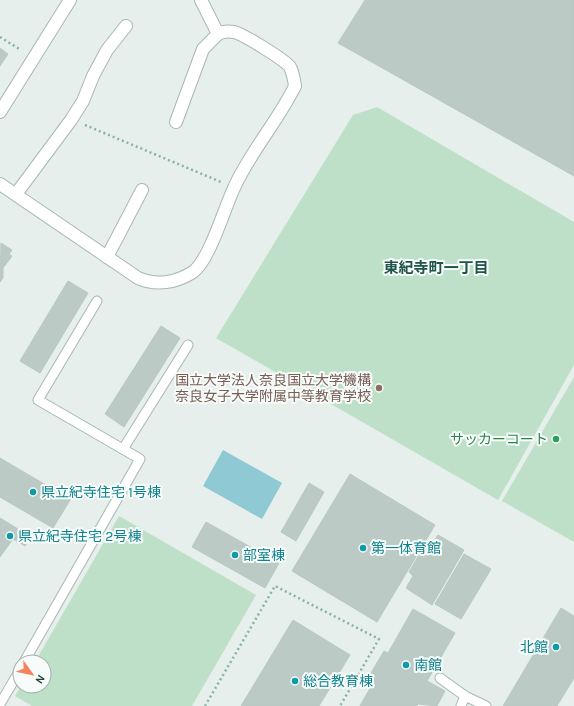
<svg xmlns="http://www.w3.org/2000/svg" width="574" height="706" viewBox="0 0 574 706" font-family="Karla,'Noto Sans JP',sans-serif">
<rect width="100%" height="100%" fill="#e6efeb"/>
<g fill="#bfe0c8">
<path d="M377,107l197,115v143l-76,135 -282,-162 137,-223z"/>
<path d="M574,377v165l-72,-41z"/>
<path d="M119,516l137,79 -64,111h-160l-17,-10 6,-10h23v-24h-9z"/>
</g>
<path fill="#8ec9d4" d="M223,450l59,33 -20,36 -59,-33z"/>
<g fill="#bbcac4" stroke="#b8c9c2">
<path d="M365,0h209v176l-236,-133z"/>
<path d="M0,48l8,6 -8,12z"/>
<path d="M1,243l11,7 -3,4 3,2 -9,12v10l-3,4z"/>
<path d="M68,281l20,12 -48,80 -20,-12z"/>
<path d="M161,326l19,12 -56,89 -19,-13z"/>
<path d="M0,458l51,30 5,-2 16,11 -19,31 -53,-31z"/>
<path d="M350,474l85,51 -58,97 -85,-51z"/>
<path d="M309,483l15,9 -28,49 -15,-9z"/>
<path d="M0,518l18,11 -2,4 12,8 -3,5 -12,-7 -13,18z"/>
<path d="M206,522l73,41 -14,25 -73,-41z"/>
<path d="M438,535l26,15 -32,55 -26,-17 7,-12 -4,-4 15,-26 6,2z"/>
<path d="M464,554l27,15 -30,50 -26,-15z"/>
<path d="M561,608l13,8v62l-17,28h-54z"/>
<path d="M413,609l42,24 -28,48 18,10 -8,15 -19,-2 -1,2h-57l14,-25 -6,-3 16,-27 4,2z"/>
<path d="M293,620l57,35 -31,51h-78z"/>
</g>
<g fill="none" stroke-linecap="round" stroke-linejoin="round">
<defs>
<g id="service">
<path d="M123,449l65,-104"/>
<path d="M24,662l116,-203 -102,-59 59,-99"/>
<path d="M440,678l25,18 21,10"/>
<path d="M0,704l20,-34"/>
<path d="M461,706l4,-10"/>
</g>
<g id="minor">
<path d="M176,122l27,-73 15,-15"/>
<path d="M0,184l138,94c18,8 38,5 55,-6 17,-13 31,-63 41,-84 16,-36 44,-67 61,-102 -1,-7 -2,-13 -5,-19 -5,-7 -47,-33 -56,-35 -6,-1 -11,-1 -16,2l-17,-34"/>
<path d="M16,194l55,-74 12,-19 10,-25 14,-26 19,-24"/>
<path d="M107,257l35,-67"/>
</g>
<path id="tertiary" d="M0,112l70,-112"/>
</defs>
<use href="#service" stroke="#a8b8b2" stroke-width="11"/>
<use href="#minor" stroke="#a8b8b2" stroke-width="14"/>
<use href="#tertiary" stroke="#a8b8b2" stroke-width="14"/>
<g stroke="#86b3a5" stroke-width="2.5" stroke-dasharray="2 3" stroke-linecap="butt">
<path d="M0,37l21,13"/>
<path d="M85,125l136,57"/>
<path d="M205,706l70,-120 104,53 -39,67"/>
</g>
<use href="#service" stroke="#fff" stroke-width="9"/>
<use href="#minor" stroke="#fff" stroke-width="12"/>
<use href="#tertiary" stroke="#fff" stroke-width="12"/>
</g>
<circle fill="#8d6e63" stroke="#f7fbf9" stroke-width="1.5" cx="379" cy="388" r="4"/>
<circle fill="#2e9e5b" stroke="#f7fbf9" stroke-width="1.5" cx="556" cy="439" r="4"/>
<g fill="#0f9aa8" stroke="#f7fbf9" stroke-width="1.5">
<circle cx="33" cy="492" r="4"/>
<circle cx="10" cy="536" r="4"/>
<circle cx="363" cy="548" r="4"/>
<circle cx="235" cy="555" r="4"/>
<circle cx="556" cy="647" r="4"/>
<circle cx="406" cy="665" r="4"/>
<circle cx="295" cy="681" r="4"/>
</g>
<g text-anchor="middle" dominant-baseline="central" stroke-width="4" stroke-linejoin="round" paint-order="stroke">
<g font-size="14" fill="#785e54" stroke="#f7fbf9" text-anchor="end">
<text x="371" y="380">国立大学法人奈良国立大学機構<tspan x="371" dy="16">奈良女子大学附属中等教育学校</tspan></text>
</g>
<g font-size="14" fill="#27864d" stroke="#f7fbf9" text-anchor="end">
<text x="548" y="439">サッカーコート</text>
</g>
<g font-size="14" fill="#0d838f" stroke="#f7fbf9" text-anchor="start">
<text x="41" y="492">県立紀寺住宅 1号棟</text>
<text x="18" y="536">県立紀寺住宅 2号棟</text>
<text x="371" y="548">第一体育館</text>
<text x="243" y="555">部室棟</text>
<text x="548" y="647" text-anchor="end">北館</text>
<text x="414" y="665">南館</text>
<text x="303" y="681">総合教育棟</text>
</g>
<g font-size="15" font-weight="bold" fill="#1f5548" stroke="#f7fbf9">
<text x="436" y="268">東紀寺町一丁目</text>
</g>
</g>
<g transform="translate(32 674) rotate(123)"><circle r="19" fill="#f7fbf9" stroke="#a3b1ad"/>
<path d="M0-3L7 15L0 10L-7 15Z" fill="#f4845f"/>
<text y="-6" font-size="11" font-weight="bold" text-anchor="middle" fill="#24423a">N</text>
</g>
</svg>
